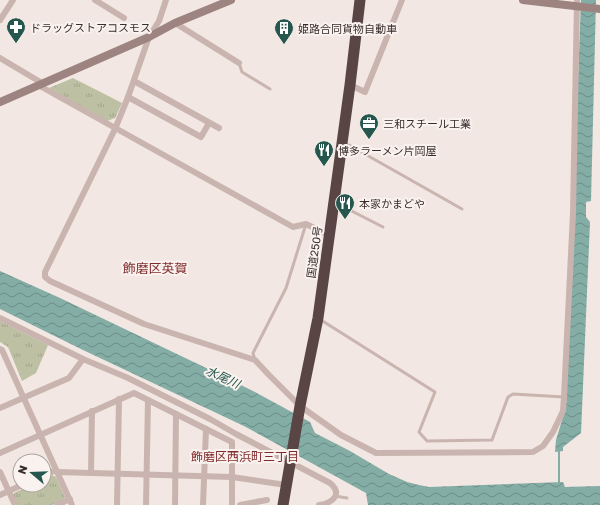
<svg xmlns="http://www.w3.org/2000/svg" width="600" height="505" viewBox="0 0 600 505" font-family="'Golos Text','Noto Sans JP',sans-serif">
<defs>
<pattern id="grass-tufts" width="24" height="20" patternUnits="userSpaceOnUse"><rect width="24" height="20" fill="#bdc0a3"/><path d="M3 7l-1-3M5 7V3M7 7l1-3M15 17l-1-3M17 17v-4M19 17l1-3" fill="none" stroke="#a3a58c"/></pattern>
<pattern id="water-waves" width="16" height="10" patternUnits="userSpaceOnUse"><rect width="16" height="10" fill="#83ada5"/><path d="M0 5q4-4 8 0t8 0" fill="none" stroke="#6c8d87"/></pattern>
</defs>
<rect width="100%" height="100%" fill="#f2e7e2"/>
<g fill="url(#grass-tufts)">
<path d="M73,78l49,25 -7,15 -8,3 -58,-33z"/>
<path d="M0,321l48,24 -12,28 -14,8 -14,-34 -8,-5z"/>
<path d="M52,475l4,2 9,20 -1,2 -12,6h-35l-4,-10 1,-2 17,-8h13v-6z"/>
</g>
<g fill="url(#water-waves)">
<path d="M581,0h15l-5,201 -5,1v15l4,5 -9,211 -18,14v4l-8,1 1,-12 10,-33z"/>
<path d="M0,271l60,27 142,68 51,25 57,31 5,11 35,18 39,23 18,8 12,3 10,2 134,-5 2,5 35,-1v19h-232l-2,-12 -122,-67 -161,-76 -83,-41z"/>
</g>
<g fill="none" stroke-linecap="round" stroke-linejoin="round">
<path stroke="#83ada5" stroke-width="2" d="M559,451v33"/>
<g stroke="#c9b4af" stroke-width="3">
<path d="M239,63l3,9 28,17"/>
<path d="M343,145h6l113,64"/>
<path d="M336,203l47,24"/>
<path d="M321,320l114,72 -16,40 8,9 65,-1 16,-43 5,-3 51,3"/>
<path d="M255,360l-2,-7 33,-65 20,-64"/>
<path d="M335,496l12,2"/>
</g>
<g stroke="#c9b4af" stroke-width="6">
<path d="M95,0l29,18"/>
<path d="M166,0l-7,21 -10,16 -21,60 -13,32 -70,143v5l5,4 94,43 111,36 14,15 31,31 41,29 35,18 157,-1 10,-6 10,-14 10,-21 1,-14 9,-184 4,-213"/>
<path d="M0,20l13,-20"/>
<path d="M175,23l64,40"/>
<path d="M0,58l42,25"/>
<path d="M134,81l85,47"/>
<path d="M38,85l255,142 13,-3 23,11"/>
<path d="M350,85l15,7 37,-92"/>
<path d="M128,97l73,40 8,-14"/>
<path d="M0,318l83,41 45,19 82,41 26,15 94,49c13,11 3,20 -11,22"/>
<path d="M0,349l2,1 70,155"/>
<path d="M0,408l69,-30 14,-19"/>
<path d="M0,453l134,-60 98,49v63"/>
<path d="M0,472l15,33"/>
<path d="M57,472l175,5 54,8"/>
<path d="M91,473l1,-62"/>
<path d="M44,475l12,-5"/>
<path d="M0,495l22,-10"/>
<path d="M57,505l13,-6"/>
<path d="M117,505l2,-106"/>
<path d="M146,505l2,-105"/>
<path d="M175,505l1,-91"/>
<path d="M203,505l3,-76"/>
<path d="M240,505l27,-5"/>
</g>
<g stroke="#9d8480" stroke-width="8">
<path d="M523,0l77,9"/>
<path d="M0,102l149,-65 26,-14 56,-23"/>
</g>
<path stroke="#594644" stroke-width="11" d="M283,505l17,-99 18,-88 32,-233 10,-85"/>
</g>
<defs>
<symbol id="pharmacy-pin" viewBox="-11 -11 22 30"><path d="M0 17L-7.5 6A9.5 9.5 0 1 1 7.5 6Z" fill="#25574f" stroke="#f9f2ee"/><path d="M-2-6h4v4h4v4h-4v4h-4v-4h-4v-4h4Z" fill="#fff"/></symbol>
<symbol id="building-pin" viewBox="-11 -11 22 30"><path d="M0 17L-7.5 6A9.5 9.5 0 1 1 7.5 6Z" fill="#25574f" stroke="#f9f2ee"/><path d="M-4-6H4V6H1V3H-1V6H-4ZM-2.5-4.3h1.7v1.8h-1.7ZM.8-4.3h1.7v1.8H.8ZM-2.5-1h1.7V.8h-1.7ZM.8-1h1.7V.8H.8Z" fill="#fff"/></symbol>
<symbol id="office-pin" viewBox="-11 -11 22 30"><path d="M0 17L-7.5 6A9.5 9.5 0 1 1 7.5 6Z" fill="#25574f" stroke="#f9f2ee"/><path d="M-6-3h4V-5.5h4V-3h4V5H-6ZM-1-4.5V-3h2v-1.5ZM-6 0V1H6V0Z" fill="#fff"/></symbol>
<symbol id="restaurant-pin" viewBox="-11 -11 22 30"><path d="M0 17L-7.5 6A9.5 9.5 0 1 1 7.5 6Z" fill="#25574f" stroke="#f9f2ee"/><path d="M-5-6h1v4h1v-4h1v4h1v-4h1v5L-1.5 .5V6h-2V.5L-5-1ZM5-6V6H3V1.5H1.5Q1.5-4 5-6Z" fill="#fff"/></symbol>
</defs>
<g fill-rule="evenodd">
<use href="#pharmacy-pin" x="5" y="16" width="22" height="30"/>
<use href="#building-pin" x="273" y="17" width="22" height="30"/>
<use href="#office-pin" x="358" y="112" width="22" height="30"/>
<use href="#restaurant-pin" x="313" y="139" width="22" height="30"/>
<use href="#restaurant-pin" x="334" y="192" width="22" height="30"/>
</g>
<g text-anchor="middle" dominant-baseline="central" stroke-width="4" stroke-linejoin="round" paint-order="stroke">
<g font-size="11" fill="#392d2c" stroke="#f9f2ee" text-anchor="start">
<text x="30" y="27">ドラッグストアコスモス</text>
<text x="298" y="28">姫路合同貨物自動車</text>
<text x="383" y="123">三和スチール工業</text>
<text x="338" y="150">博多ラーメン片岡屋</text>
<text x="359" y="203">本家かまどや</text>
</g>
<g font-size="11" fill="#392d2c" stroke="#f9f2ee">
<text transform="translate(314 252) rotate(-82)">国道250号</text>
</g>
<g font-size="12" font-style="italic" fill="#25574f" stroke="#f9f2ee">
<text transform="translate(223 377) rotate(25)">水尾川</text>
</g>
<g font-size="12" fill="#812c2c" stroke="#f9f2ee">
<text x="245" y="456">飾磨区西浜町三丁目</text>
</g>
<g font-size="13" fill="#812c2c" stroke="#f9f2ee">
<text x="155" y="268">飾磨区英賀</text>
</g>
</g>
<g transform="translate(32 473) rotate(289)"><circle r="19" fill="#f9f2ee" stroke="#aca3a0"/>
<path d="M0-3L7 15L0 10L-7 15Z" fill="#25574f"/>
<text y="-6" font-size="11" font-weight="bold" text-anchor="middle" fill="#392d2c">N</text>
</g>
</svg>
